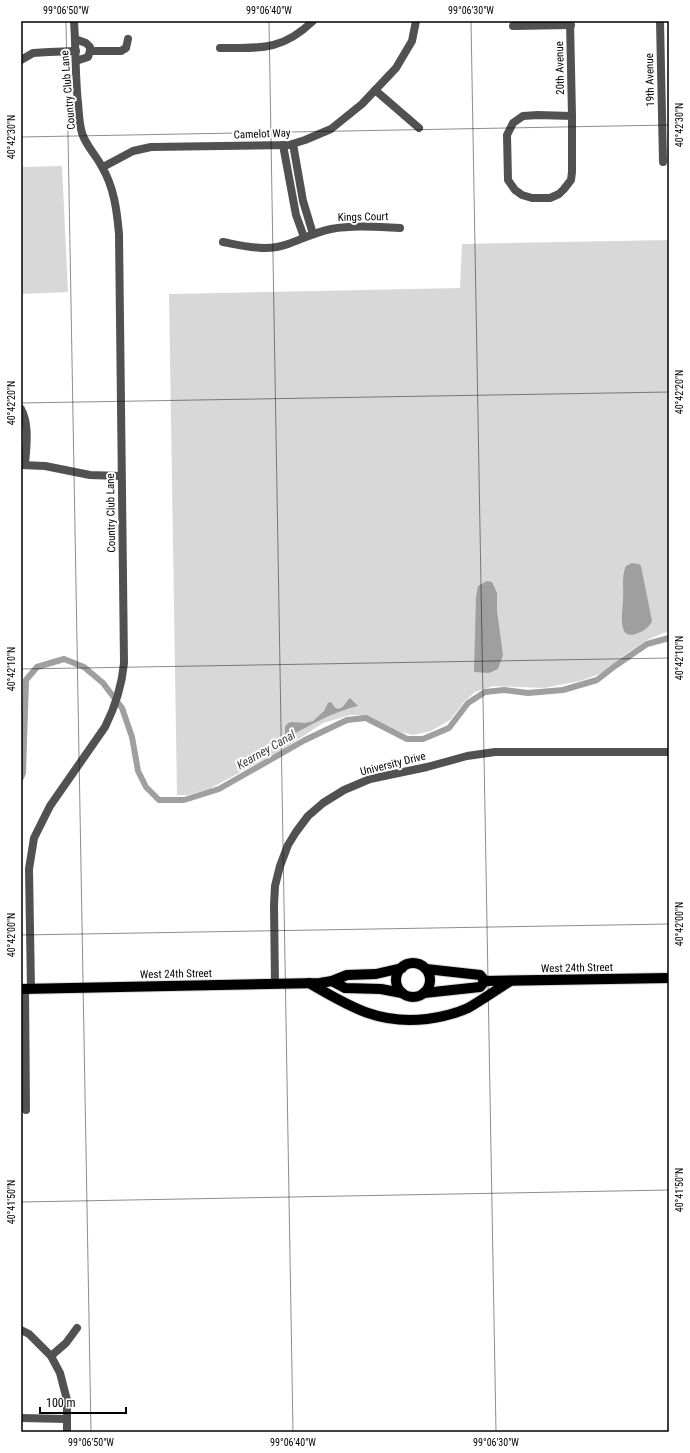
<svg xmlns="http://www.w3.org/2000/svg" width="690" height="1453" viewBox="0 0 690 1453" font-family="'Roboto Condensed',sans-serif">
<rect width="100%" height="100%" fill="#fff"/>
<g fill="#d8d8d8">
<path d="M62,166l6,126 -47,2v-127z"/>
<path d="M669,240v392l-6,1 -16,7 -24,16 -21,17 -22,8 -36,7 -51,-2 -18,6 -11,10 -14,18 -19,11 -18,4 -12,-3 -32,-16 -19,-1 -27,8 -38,25 -76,41 -21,6h-11l-8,-501 291,-6 2,-44z"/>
</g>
<g fill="#9f9f9f">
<path d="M632,563l7,1 2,2 11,55c-3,6 -8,10 -14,12 -22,10 -15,-23 -15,-33 1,-12 -2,-23 3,-34z"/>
<path d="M487,581l5,1 5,11v18l6,44 -5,14 -9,4 -15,-1 2,-75 2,-11z"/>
<path d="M350,698l8,8c-26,6 -47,19 -70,31l-3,-3v-7l3,-4 4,-1 13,1 8,-2 11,-10 4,-8 3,-1c2,2 3,5 5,6 6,4 10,-7 14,-10z"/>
</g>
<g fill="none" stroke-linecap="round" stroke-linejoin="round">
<path stroke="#9f9f9f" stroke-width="6" d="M21,778l2,-5 3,-93 11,-13 27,-8 20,8 19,16 19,25 10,29 6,34 8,16 13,13h25l35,-11 86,-49 42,-20 19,-2 41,21h16l26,-11 19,-25 17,-11 19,-2 24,3 35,-3 34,-10 18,-14 32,-22 22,-6"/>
<defs>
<g id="major">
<circle cx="413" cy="980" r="17"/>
<path d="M426,969l54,6 5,6"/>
<path d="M332,981l13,7 36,1 21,4"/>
<path d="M309,983c40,23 69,42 118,36 14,-2 28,-5 41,-11 14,-8 28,-18 41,-26"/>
<path d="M21,989l299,-6 12,-2 15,-6 29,-1 26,-6"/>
<path d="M424,993l56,-6 5,-6 184,-3"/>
</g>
</defs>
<use href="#major" stroke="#dbdbdb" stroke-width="12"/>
<g stroke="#515151" stroke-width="8">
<path d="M570,21l2,95"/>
<path d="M660,21l3,141"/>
<path d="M513,26l58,-1"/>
<path d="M75,39l11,4 4,4v4"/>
<path d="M220,48c40,0 62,3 93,-27"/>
<path d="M90,51h31l5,-3 2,-9"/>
<path d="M21,60l12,-7 16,-1 27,-1"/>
<path d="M76,61l12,-4 2,-6"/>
<path d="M375,90l44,38"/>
<path d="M538,115l34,1v56l-1,8 -7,9 -5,5 -9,4h-18l-10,-3 -7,-5 -7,-10 -1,-45 6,-12 10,-7z"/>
<path d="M293,144l10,57 10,33"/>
<path d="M283,145l13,70 8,22"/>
<path d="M103,167l30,-16 18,-4 138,-2 16,-5 26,-11 31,-25 34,-36 16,-27 4,-20"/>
<path d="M223,242c21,4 44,10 65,2 14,-5 28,-12 43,-15 23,-4 46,-2 69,-1"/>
<path d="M21,409c9,16 5,39 4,56"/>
<path d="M21,465l24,1 45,9 31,1"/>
<path d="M275,984l-1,-79 1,-19 5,-20 8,-21 8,-13 12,-16 15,-13 21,-13 26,-11 57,-12 40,-11 28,-4h174"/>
<path d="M25,989l1,121"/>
<path d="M31,989l-2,-120 5,-31 16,-32 55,-79c10,-20 17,-42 19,-64l-5,-429c-2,-23 -5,-47 -17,-67 -6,-12 -16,-21 -20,-34 -3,-10 -3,-20 -4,-30 -3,-27 -2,-55 -4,-82"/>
<path d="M21,1330l8,4 22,22 9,17 7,27v32"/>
<path d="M51,1356l15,-13 11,-15"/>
<path d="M21,1418l46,1"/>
</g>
<use href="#major" stroke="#000" stroke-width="10"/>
</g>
<path fill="none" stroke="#000" stroke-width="1" stroke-opacity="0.45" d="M66,21l25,1411M269,21l24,1411M471,21l25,1411M21,137l648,-12M21,403l648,-11M21,669l648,-11M21,935l648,-11M21,1202l648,-12"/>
<g text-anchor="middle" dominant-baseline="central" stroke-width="4" stroke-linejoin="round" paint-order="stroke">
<g font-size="11" fill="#000" stroke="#fff">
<text transform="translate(560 68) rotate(-91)">20th Avenue</text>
<text transform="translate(650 80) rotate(-91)">19th Avenue</text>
<text transform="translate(68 90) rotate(-95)">Country Club Lane</text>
<text transform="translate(262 134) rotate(-2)">Camelot Way</text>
<text transform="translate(363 217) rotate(-1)">Kings Court</text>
<text transform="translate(111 513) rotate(-91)">Country Club Lane</text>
<text transform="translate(393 764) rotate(-14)">University Drive</text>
<text transform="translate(577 968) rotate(-1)">West 24th Street</text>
<text transform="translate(176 974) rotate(-1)">West 24th Street</text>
</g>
<g font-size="12" font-style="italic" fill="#404040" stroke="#fff">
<text transform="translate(266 750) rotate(-30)">Kearney Canal</text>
</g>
</g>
<rect width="690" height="1453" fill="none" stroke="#ffffff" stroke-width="44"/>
<path d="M40 1407v6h86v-6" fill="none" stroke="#000000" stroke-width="2"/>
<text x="46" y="1407" font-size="12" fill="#000000" stroke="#ffffff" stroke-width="3" paint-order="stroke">100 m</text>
<rect x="22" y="22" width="646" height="1409" fill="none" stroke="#000" stroke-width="1.5"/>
<g font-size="10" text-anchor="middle" fill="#000">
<text x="66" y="14">99°06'50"W</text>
<text x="269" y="14">99°06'40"W</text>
<text x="471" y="14">99°06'30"W</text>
<text transform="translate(679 125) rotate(-90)" y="4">40°42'30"N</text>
<text transform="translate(11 137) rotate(-90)" y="4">40°42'30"N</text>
<text transform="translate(679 392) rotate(-90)" y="4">40°42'20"N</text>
<text transform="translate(11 403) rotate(-90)" y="4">40°42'20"N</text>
<text transform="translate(679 658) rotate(-90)" y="4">40°42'10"N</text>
<text transform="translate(11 669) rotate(-90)" y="4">40°42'10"N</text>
<text transform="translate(679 924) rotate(-90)" y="4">40°42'00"N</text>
<text transform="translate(11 935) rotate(-90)" y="4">40°42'00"N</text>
<text transform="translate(679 1190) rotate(-90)" y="4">40°41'50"N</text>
<text transform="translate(11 1202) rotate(-90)" y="4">40°41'50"N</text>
<text x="91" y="1446">99°06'50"W</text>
<text x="293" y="1446">99°06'40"W</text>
<text x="496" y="1446">99°06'30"W</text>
</g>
</svg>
